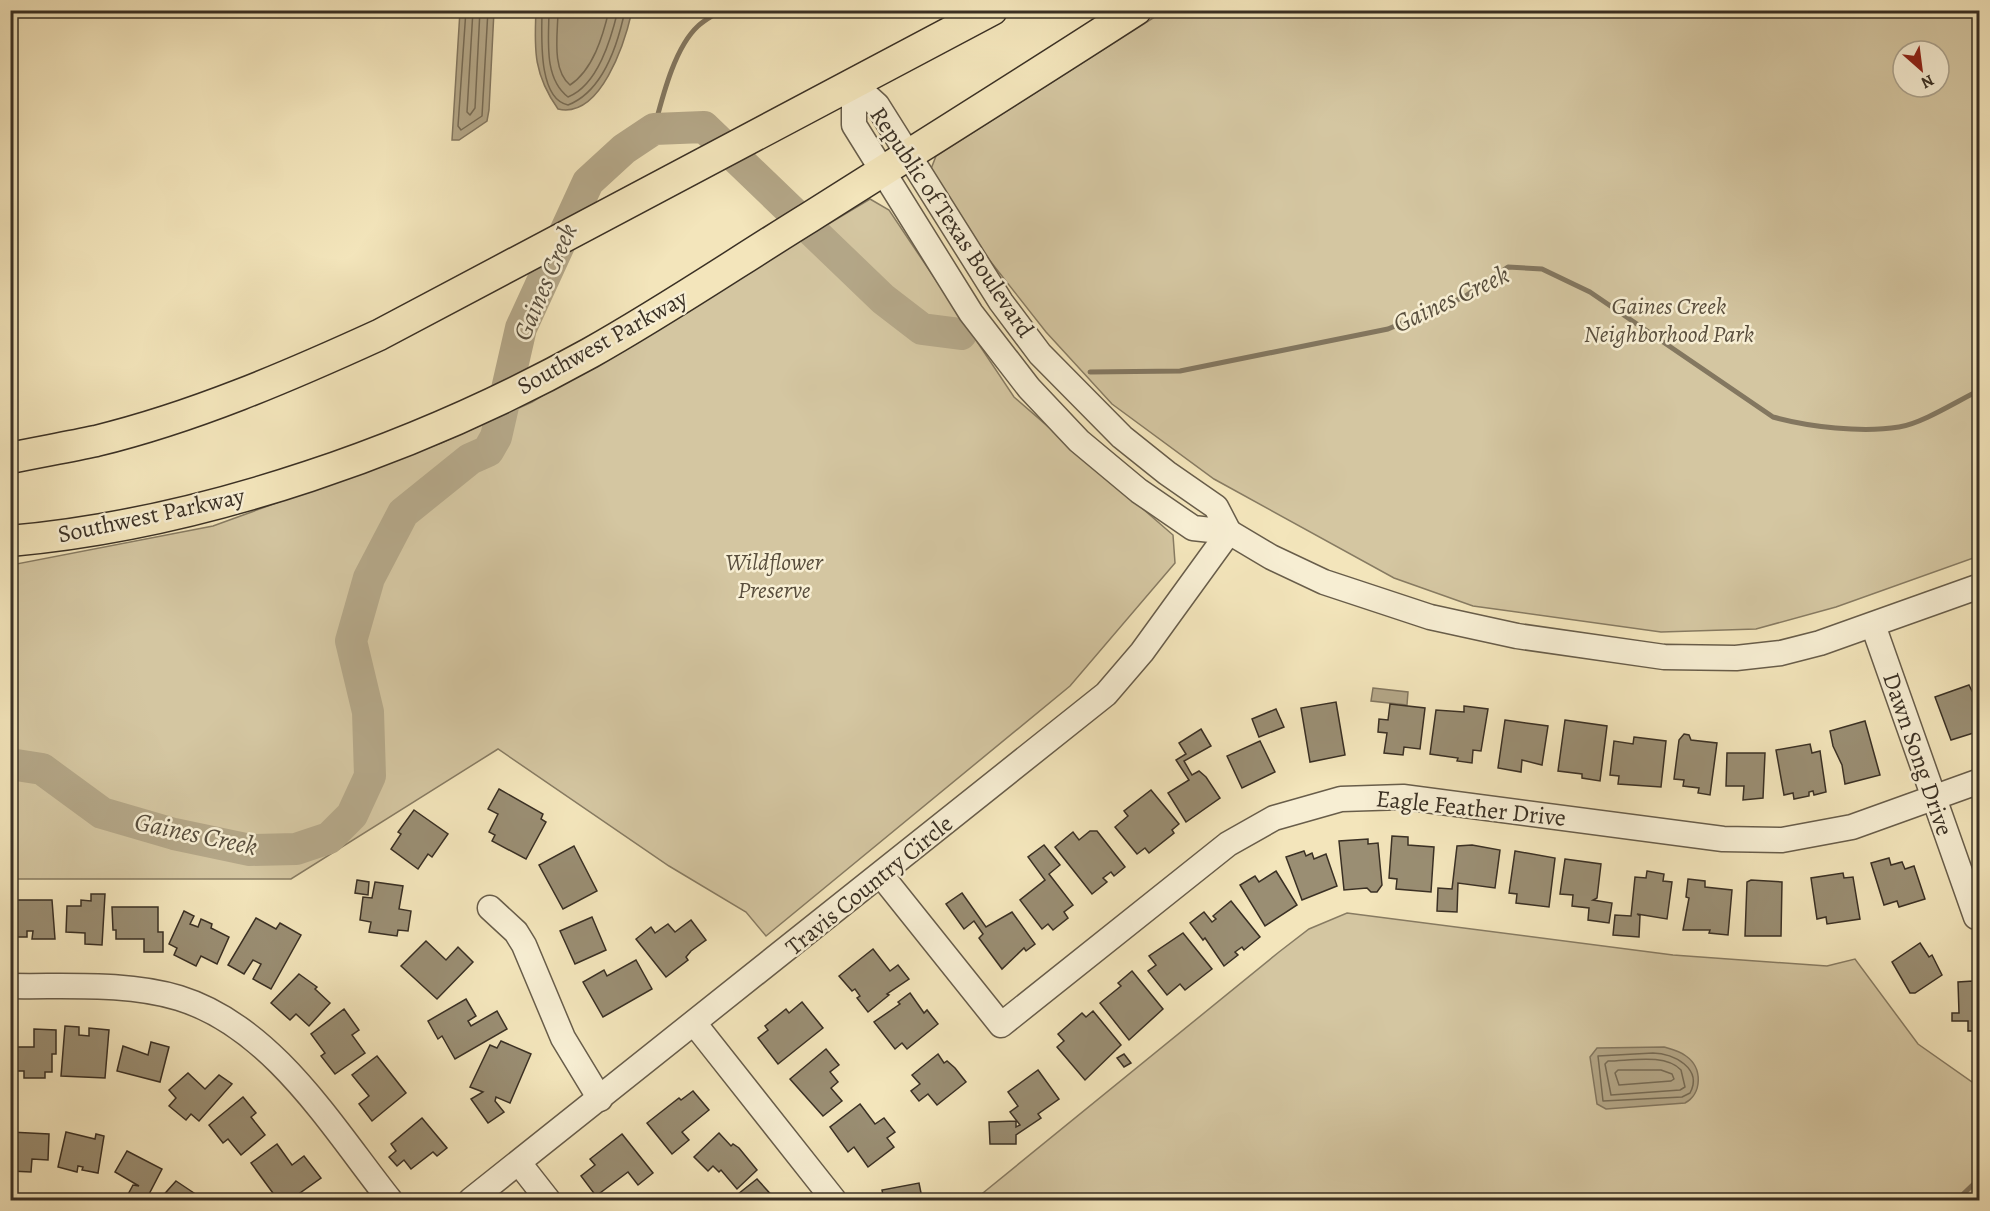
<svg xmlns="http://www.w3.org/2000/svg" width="1990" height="1211" viewBox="0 0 1990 1211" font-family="Alegreya,serif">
<rect width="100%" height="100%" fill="#f3e5bb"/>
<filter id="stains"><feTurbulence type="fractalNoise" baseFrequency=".00333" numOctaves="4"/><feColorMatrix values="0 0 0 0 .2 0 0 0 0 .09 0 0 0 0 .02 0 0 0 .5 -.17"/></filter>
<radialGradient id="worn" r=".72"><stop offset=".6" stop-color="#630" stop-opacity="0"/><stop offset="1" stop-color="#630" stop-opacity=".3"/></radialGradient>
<g fill="#d4c6a1" stroke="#877b62" stroke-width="1.5" fill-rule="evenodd">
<path d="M1164,11h815v545l-143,51 -80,22 -95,3 -188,-26 -79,-28 -180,-99 -102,-75 -66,-72 -59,-75 -56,-88 5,-13zM1903,51h36v36h-36z"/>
<path d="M870,199l19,11 125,187 159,138 2,28 -105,123 -304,250 -20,-24 -77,-46 -171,-117 -207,130h-280v-314l202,-39 228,-83 91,-41z"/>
<path d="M1347,913l326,42 154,11 28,-7 63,85 61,43v113h-998l-3,-3 301,-245 30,-23z"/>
</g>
<g fill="#b4a788" stroke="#837760" stroke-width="1.5">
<path d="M460,11h34l-5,99 -2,11 -28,19h-7z"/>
<path d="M536,11h96c-7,31 -31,108 -74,98 -24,-34 -24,-58 -22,-98z"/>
<path d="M1373,688l35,4 -1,13 -36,-4z"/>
<path d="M1664,1047c7,2 16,4 22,9 17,12 16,38 -1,47l-79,6 -9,-5 -7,-47 7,-9z"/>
</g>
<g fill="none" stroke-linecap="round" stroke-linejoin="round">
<g stroke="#776c56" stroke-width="1.5">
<path d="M466,10l-8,116 3,4 21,-14 6,-106"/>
<path d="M473,10l-6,102 3,3 5,-7 5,-98"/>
<path d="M542,10c0,23 -5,89 26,95 36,-14 50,-61 57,-95"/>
<path d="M549,10c0,28 -6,68 19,87 30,-12 43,-58 50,-87"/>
<path d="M558,10c0,23 -7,59 12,75 23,-15 33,-49 39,-75"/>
<path d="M1653,1053c21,0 50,16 37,40l-8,4 -79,4 -5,-45z"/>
<path d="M1608,1061c21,0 57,-8 73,9l4,17 -5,3 -69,5 -6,-31z"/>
<path d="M1618,1070h43l11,4 2,5 -3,2 -52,4 -4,-12z"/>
</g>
<g stroke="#837760" stroke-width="5">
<path d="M654,129c8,-30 20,-81 44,-103 6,-6 16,-11 23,-16"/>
<path d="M1090,372l90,-1 208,-42 76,-32 44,-30 34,2 48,23 183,125c36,10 89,16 126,10 24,-4 58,-26 81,-37"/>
<path d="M1957,1200l23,-22"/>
</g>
<path stroke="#b4a788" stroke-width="32" d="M10,764l32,5 60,44 72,21 76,16 46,-1 33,-11 23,-23 18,-39 -2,-64 -17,-71 18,-63 34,-65 67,-54 18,-8 8,-14 25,-109 67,-146 36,-33 30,-20 50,-2 179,172 39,30 39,5"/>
</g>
<g fill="#9a8e73" stroke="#3a3024" stroke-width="1.5">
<path d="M1969,685l3,6 8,-3v43l-29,9 -16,-43z"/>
<path d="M1336,702l9,53 -35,7 -9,-54z"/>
<path d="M1390,704l35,4 -5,41 -16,-2 -1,8 -19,-2 3,-20 -9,-1 1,-13 9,1z"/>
<path d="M1464,706l24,3 -7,42 -8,-1 -1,13 -15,-2 1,-3 -28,-4 6,-44 28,2z"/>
<path d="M1276,709l8,18 -25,10 -7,-18z"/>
<path d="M1505,720l43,6 -6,39 -20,-5 -1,12 -23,-4z"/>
<path d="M1565,720l42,6 -7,55 -18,-3v-4l-24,-3z"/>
<path d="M1865,721l15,54 -35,9 -3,-19 -9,-19 -3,-15z"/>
<path d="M1201,729l10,17 -27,15 8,14 7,-4 7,6 14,21 -34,24 -18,-29 21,-13 -13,-20 10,-6 -7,-11z"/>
<path d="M1684,734l5,1 2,5 26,3 -7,52 -12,-2 1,-5 -16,-2 1,-6 -10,-1 5,-39z"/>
<path d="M1634,737l32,4 -5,46 -43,-3 1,-8 -9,-1 4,-34 19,3z"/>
<path d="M1260,741l15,31 -33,16 -15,-32z"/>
<path d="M1810,744l2,9 8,-2 6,41 -12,3 -1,-4 -4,1v4l-15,3 -1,-6 -9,2 -8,-45z"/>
<path d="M1727,753h38l-2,45 -20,2 1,-14h-18z"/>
<path d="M499,789l44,25 -2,5 5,3 -20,37 -34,-18 3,-6 -6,-3 9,-18 -10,-5z"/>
<path d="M1151,790l28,34 -7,6 2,3 -25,20 -4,-5 -8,6 -22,-27 13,-11 -4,-5z"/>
<path d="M414,810l34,24 -16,23 -4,-3 -10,15 -27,-20 10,-15 -3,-2z"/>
<path d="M1090,831h7l28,36 -11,9 -3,-4 -8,6 4,4 -15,12 -37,-47 18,-15 6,8z"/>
<path d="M1392,836l16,1v8l26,2 -3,45 -35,-3 1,-10 -8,-1z"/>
<path d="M1368,839v5l10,-1 4,42 -5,7h-6l-4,-4 -23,2 -5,-49z"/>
<path d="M1044,845l16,20 -11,9 24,31 -9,7 4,6 -15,12 -5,-6 -6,5 -22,-29 25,-20 -17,-23z"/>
<path d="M1472,845l28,5 -5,38 -37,-5 -1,29 -20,-1 1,-23 14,1 5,-43z"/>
<path d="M574,846l23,45 -34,18 -24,-44z"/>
<path d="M1304,851l2,5 6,-3 2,6 12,-5 11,32 -35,14 -16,-43z"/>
<path d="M1515,851l40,7 -6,49 -33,-4 1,-9 -8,-1z"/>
<path d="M1889,858l2,7 11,-3 3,7 9,-3 11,33 -26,8 -2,-6 -13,4 -13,-42z"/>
<path d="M1565,859l36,5 -4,34 -4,2 19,3 -3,20 -21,-3 1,-12 -17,-2 1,-11 -13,-1z"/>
<path d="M1276,871l21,34 -32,21 -25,-41 15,-9 4,6z"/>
<path d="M1647,871l17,3 -1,7 9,1 -5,37 -30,-5 3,2 -1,21 -26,-2 2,-20 16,1 4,-39 11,1z"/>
<path d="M1843,873l1,5 9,-1 7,42 -33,5 -1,-7 -9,2 -6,-41z"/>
<path d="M1688,879l17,2v6l27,3 -4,45 -19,-2 1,-3h-27l6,-32 -3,-1z"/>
<path d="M357,880l12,2 -1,13 -13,-2z"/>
<path d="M1751,880l31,2 -1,54h-36l2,-54z"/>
<path d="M375,882l28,4 -4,23 12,2 -3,20 -10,-1 -1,6 -28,-4 2,-10 -11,-2 3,-23 9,1z"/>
<path d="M962,893l24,34 26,-15 23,32 -9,7 -2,-3 -22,21 -23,-31 4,-4 -9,-13 -10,8 -18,-25z"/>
<path d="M91,894h14l-3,51 -17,-1v-11l-19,-1 1,-26h14v-6l10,1z"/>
<path d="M10,900h42l3,39h-23l1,-8h-6v6h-17z"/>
<path d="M1231,901l29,36 -16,13 -2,-3 -7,5 3,3 -14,11 -19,-28 -2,2 -13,-17 14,-11 8,10 4,-3 -3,-3z"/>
<path d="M112,907h46v25h5v20h-19v-13h-28v-9h-3z"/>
<path d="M184,911l10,5 -4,8 8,3 3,-8 11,5 -1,4 18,9 -12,27 -16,-8 -5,10 -22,-11 3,-7 -8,-4z"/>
<path d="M592,917l14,33 -31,14 -15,-33z"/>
<path d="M256,918l20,11 4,-6 21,12 -30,54 -18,-10 8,-15 -8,-4 -9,14 -16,-9z"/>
<path d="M691,920l15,20 -15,11 -5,6 2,3 -22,17 -30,-38 15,-12 4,6 13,-9 7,8z"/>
<path d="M1183,933l29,36 -27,21 -5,-6 -13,11 -19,-24 8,-6 -7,-9z"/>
<path d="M426,941l20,19 12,-13 15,15 -36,37 -36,-33z"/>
<path d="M1920,943l9,14 3,-2 10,20 -27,18h-5l-18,-31z"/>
<path d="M873,949l17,22 8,-6 11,14 -22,15 2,1 -21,17 -11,-14 3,-2 -5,-7 -3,2 -13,-15z"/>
<path d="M636,960l16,29 -49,28 -20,-35 21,-12 3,6z"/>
<path d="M1132,971l31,38 -34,31 -29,-37 21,-17 -3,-3z"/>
<path d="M299,974l18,13 -2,2 15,14 -21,23 -13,-12 -6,6 -19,-17z"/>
<path d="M1973,981l7,2v48h-12v-10h-16v-8h7l-1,-31z"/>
<path d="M910,993l14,20 3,-3 11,14 -31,25 -5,-6 -7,6 -21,-27 26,-18 -2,-2z"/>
<path d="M466,999l10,17 -8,5 3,5 26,-15 10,18 -52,30 -13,-23 -4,3 -10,-18z"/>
<path d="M802,1002l21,26 -45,36 -20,-26 10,-8 -3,-4 21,-17 3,4z"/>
<path d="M344,1009l15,21 -7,5 13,18 -30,21 -14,-18 4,-3 -14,-19z"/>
<path d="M1093,1011l28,34 -36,35 -28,-33 7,-6 -6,-7 24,-21 4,4z"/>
<path d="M65,1026l14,1v8l10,1v-8l20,2 -4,48 -44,-2z"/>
<path d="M34,1029l22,1v24h-4v18h-7v6h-21v-7h-12v-24h22z"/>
<path d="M501,1041l30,13 -21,49 -14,-6 -1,4 9,11 -16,11 -17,-24 12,-7 -13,-5 20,-42 7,3z"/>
<path d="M151,1042l18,5 -9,35 -43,-11 6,-25 25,9z"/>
<path d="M826,1049l13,16 -9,7 8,10 -7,6 11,13 -19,15 -33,-37z"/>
<path d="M938,1054l6,9 3,-2 8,7 11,14 -29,23 -9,-11 -9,7 -8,-10 9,-7 -8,-9z"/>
<path d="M1124,1054l7,9 -7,4 -7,-9z"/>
<path d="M377,1056l29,37 -34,28 -13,-17 10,-8 -17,-21z"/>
<path d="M1038,1070l21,29 -21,15 3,4 -25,17v9h-26l-1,-22 27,-1v6l4,-2 -10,-13 8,-6 -10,-14z"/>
<path d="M188,1073l17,16 14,-14 13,9 -33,37 -8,-7 -5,6 -17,-14 7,-8 -7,-8z"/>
<path d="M693,1091l16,19 -27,22 7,8 -17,14 -25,-31 32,-25 2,2z"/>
<path d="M243,1097l13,16 -5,4 14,18 -24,20 -13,-16 -5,4 -14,-18z"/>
<path d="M860,1104l15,20 9,-6 11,14 -8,6 7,9 -26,20 -14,-20 -6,5 -18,-25z"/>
<path d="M422,1118l25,30 -10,8 -4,-4 -22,17 -7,-9 -7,6 -8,-9 7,-6 -5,-7z"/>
<path d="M10,1132l39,2 -1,26 -16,-1 -1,13 -21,-1z"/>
<path d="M66,1132l29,7 1,-5 8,2 -6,37 -16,-3 1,-3 -5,-1 -1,6 -19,-5z"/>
<path d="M719,1133l12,13 2,-2 6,4 18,22 -20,19 -16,-19 -2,2 -6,-6 -5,5 -14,-14z"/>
<path d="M622,1134l31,39 -15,12 -10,-13 -32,24 -15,-20 14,-11 -5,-6z"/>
<path d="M277,1144l15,21 12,-9 17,22 -31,22h-12l-27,-37z"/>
<path d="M127,1151l35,18 -16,31h-21l8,-15 6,1 -24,-14z"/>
<path d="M757,1179l19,21h-41l-2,-2z"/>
<path d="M176,1181l24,16 -3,3h-38z"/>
<path d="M919,1183l3,15 5,-1v3h-43l-2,-10z"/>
</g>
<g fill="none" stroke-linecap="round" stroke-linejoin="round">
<defs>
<g id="minor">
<path d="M854,84v41l117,188 58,75 50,53 60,50 54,37 36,4 42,25 53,25 106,35 87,19 147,21 72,1 45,-5 39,-10 160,-57"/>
<path d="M854,84l23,21 124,197 39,52 82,83 45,36 49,34 13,25"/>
<path d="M1873,625l103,292"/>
<path d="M881,875l120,150 227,-181 46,-26 67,-19 62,-2 320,42 59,1 70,-13 128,-46"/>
<path d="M490,908l26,24 8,13 39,93 37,61"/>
<path d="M10,986c56,1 116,-4 169,12 94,29 153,129 211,202"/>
<path d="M694,1023l140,177"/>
<path d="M519,1163l29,37"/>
<path d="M471,1200l635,-506 36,-42 87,-120"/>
</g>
<g id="major">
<path d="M10,458c29,-6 58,-11 86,-17 98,-24 191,-64 283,-106l613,-325"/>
<path d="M10,541c195,-17 409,-93 580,-188 75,-42 147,-91 220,-136 109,-69 218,-137 326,-207"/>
</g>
</defs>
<use href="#minor" stroke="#685d4a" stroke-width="27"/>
<use href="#major" stroke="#3a3024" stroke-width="33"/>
<use href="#minor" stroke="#f7eed3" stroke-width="24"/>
<use href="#major" stroke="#f3e5bb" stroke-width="30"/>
</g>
<g text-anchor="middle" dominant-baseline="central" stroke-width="5" stroke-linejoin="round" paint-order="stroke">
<g font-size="24" fill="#3a3024" stroke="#f7eed3">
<text transform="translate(952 222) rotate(56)">Republic of Texas Boulevard</text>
<text transform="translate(602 342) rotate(-29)">Southwest Parkway</text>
<text transform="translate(151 515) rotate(-12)">Southwest Parkway</text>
<text transform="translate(1918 754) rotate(71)">Dawn Song Drive</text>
<text transform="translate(1471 808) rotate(6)">Eagle Feather Drive</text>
<text transform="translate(869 885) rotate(-39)">Travis Country Circle</text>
</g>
<g font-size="24" font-style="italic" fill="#594e3d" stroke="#f7eed3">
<text x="1669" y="306">Gaines Creek<tspan x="1669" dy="28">Neighborhood Park</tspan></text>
<text x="774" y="562">Wildflower<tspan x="774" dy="28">Preserve</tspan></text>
</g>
<g font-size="26" font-style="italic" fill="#584e3d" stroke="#f7eed3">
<text transform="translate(545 282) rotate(-67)">Gaines Creek</text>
<text transform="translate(1451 299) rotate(-25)">Gaines Creek</text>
<text transform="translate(196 834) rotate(12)">Gaines Creek</text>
</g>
</g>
<rect width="1990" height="1211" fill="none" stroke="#f3e5bb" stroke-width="36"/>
<rect x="12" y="12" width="1966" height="1187" fill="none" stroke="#3a3024" stroke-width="3"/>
<rect x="18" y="18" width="1954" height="1175" fill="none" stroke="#3a3024" stroke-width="1.5"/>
<g transform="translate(1921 69) rotate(152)"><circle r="28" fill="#f7eed3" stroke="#aba28d" stroke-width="1.5"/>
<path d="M0-4.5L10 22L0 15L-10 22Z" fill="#8f2418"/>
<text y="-9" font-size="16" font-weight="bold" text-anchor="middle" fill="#3a3024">N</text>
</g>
<rect width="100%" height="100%" filter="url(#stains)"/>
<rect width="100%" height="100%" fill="url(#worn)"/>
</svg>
